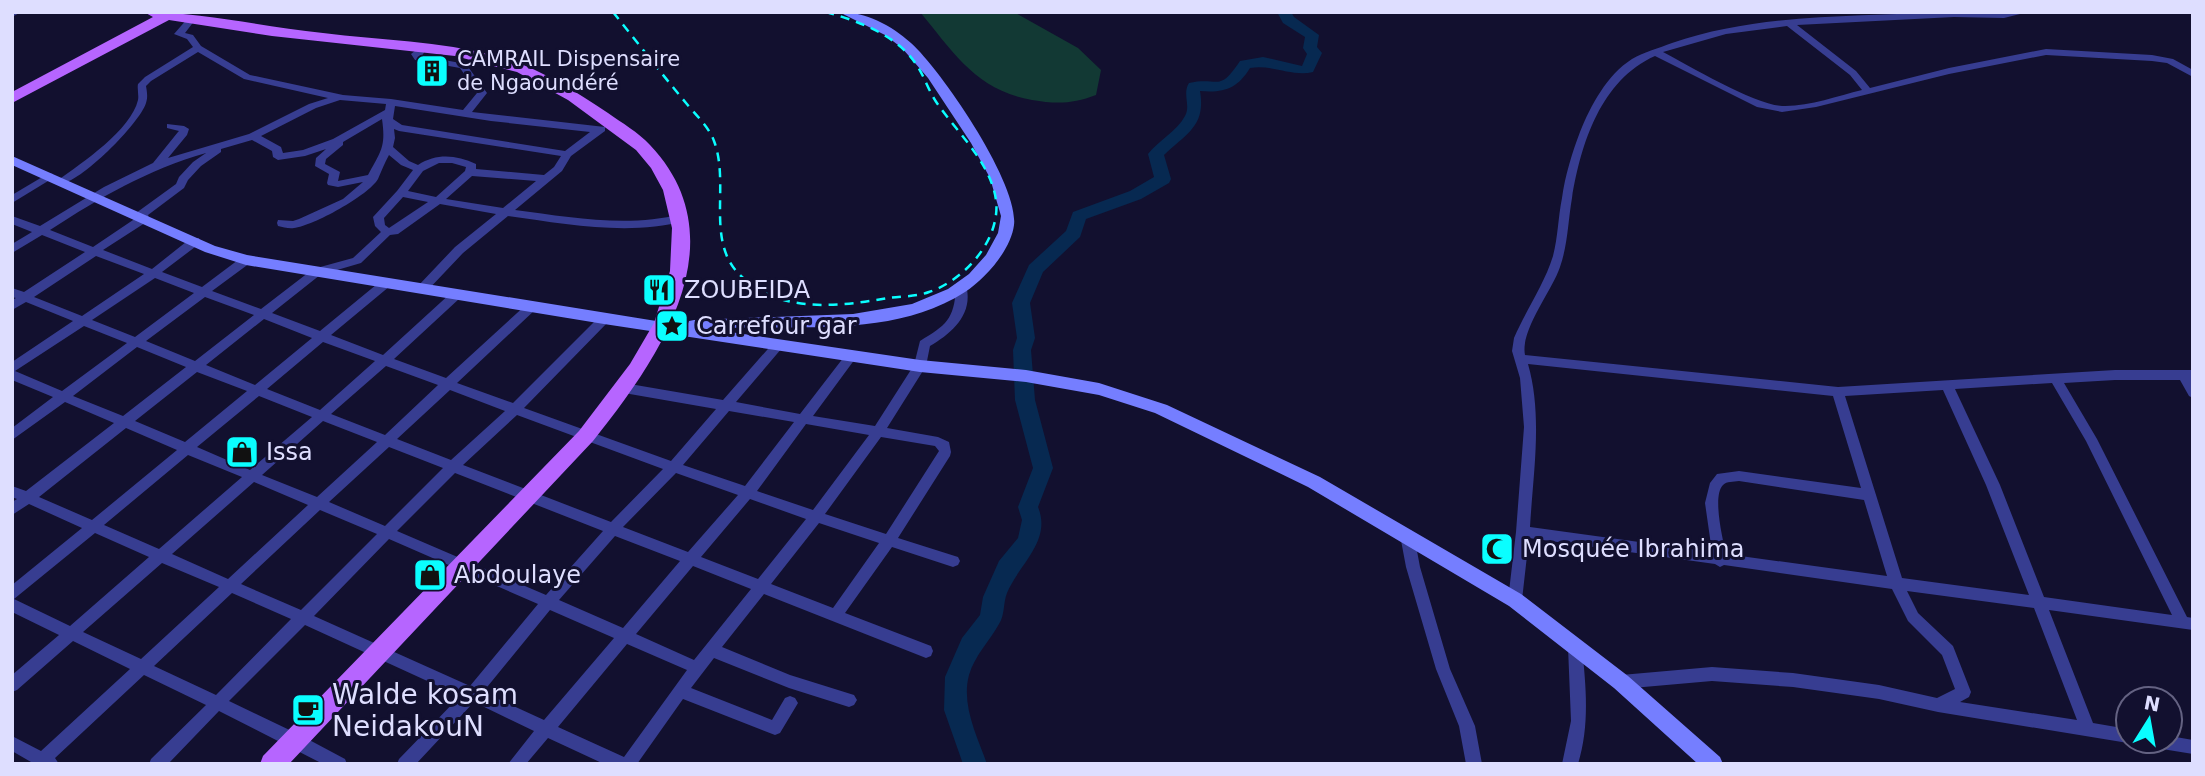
<svg xmlns="http://www.w3.org/2000/svg" width="2205" height="776" viewBox="0 0 2205 776" font-family="'DejaVu Sans',sans-serif">
<rect width="100%" height="100%" fill="#12102f"/>
<path fill="#123934" d="M920,12h94l64,36 23,22 -5,25c-23,9 -40,9 -64,5 -56,-10 -78,-47 -112,-88z"/>
<g fill="none" stroke-linecap="round" stroke-linejoin="round">
<path fill="#072951" fill-rule="evenodd" d="M1277,12h14l3,5 25,18 -2,12 5,6 -9,19c-21,5 -41,-8 -63,-4 -13,21 -26,25 -50,23 6,35 -13,42 -36,64l7,24 -2,4 -28,16 -55,20 -6,18 -37,35 -13,31 5,35 -4,12 4,50 18,68 -15,39c14,34 -19,57 -31,86 -4,10 -2,22 -8,31 -10,18 -24,31 -30,51 -8,30 8,61 18,89h-24l-19,-54 1,-33 17,-39 18,-23 3,-18 16,-36 19,-23 4,-18 -4,-13 15,-39 -18,-68 -2,-50 4,-12 -5,-35 17,-38 37,-34 7,-19 57,-21 24,-14 -6,-23c10,-13 29,-23 37,-38 6,-11 -3,-22 4,-33 30,-7 29,11 51,-22l23,-4 39,9 5,-12 -4,-6 2,-11 -22,-14z"/>
<g fill="#373d91" fill-rule="evenodd">
<path d="M12,12h9l-9,5z"/>
<path d="M1946,12h82l-24,6 -50,-1 -157,8 59,46 14,17 79,-20 97,-19 106,6 21,4 20,11v7l-26,-14 -15,-2 -106,-6 -97,19 -133,33 -34,5 -25,-5 -102,-51c-54,24 -74,87 -83,142 -4,23 -4,46 -12,69 -8,24 -40,63 -35,88l313,32 277,-17h78v28l-4,-2 -9,-16h-65l-51,3 33,56 90,178 6,1v12l-144,-20 44,113 35,6v12h5l-5,2 -190,-31 -59,-13 -86,-12 -81,-6 -91,8 -5,-2 -2,-5 2,-5 5,-2 91,-8 81,6 86,12 58,13 18,-9 -13,-34 -34,-34 -16,-32 -168,-24 -4,2 -5,-3 -186,-26 -7,62 -2,4 -5,2 -5,-2 -2,-4 8,-68 8,-105 -4,-49 -8,-27 2,-13c12,-28 30,-53 39,-82 5,-19 5,-38 9,-58 3,-22 10,-45 18,-66 11,-27 27,-57 52,-73 12,-7 27,-11 40,-16 87,-30 182,-26 274,-31zM1787,26l63,49 12,15c-25,6 -54,17 -80,16 -26,-1 -93,-40 -119,-54l63,-18zM1528,364l305,32 28,92 -122,-17 -22,3 -7,9 -5,20 7,49 -182,-25c3,-53 13,-111 -2,-163zM2052,383l34,58 86,174 -128,-18 -44,-112 -45,-96zM1943,390l43,95 43,110 -127,-17 -57,-182zM1739,481l125,19 23,76 -161,-22c-3,-14 -14,-58 -3,-69 4,-4 10,-3 16,-4zM1907,591l127,17 43,112 -117,-18 9,-5 2,-5 -18,-46 -35,-33z"/>
<path d="M191,17l4,3 -10,13 8,2 8,11 49,29 93,20 48,4 72,11 14,-17 -17,-25 -45,-8 -4,-6 10,-8 5,3 -4,7 44,8 21,29 -15,19 133,15v4l-34,25 -9,15 -47,39c54,7 113,18 166,4l5,4 -1,3c-57,15 -119,3 -177,-5l-45,37 -37,39h-8l-2,-3 2,-3 37,-39 41,-33 -56,-10 -42,30 -8,1 -29,28 -41,12 -48,38 48,18 62,-51h8l2,3 -2,3 -59,49 52,20 69,-63h8l2,3 -2,3 -66,61 52,19 82,-75h8l2,3 -2,3 -79,74 56,20 87,-87h8l2,3 -2,3 -84,86 147,53 45,-52 -92,-16 -4,-2 -2,-3 2,-3 4,-2 99,17 51,-58 4,-1 6,4 -2,3 -46,54 64,12 47,-61 4,-1 6,4 -2,3 -42,57 62,10 39,-61 6,-24c26,-16 34,-21 36,-53l6,-4 4,1c8,29 -14,48 -36,61l-4,20 -39,62 51,9 11,5 2,10 -1,4 -52,82 60,19 2,4 -2,4 -5,2 -61,-20 -47,66 86,33 2,5 -2,5 -5,2 -162,-64 -42,53 68,28 64,20 3,5 -3,5 -5,2 -60,-19 -75,-30 -23,30 81,32 13,-22 5,-2 5,2 3,5 -18,30 -5,2 -92,-36 -46,65h-33l-56,-26 -22,26h-18l26,-33 -60,-29 -58,62h-19l2,-5 61,-63 -155,-71 -76,76 71,34 45,24 2,5h-24l-104,-53 -51,53h-19l2,-5 55,-54 -62,-30 -89,83 4,6h-29l1,-2 -19,-11v-15l29,15 89,-82 -57,-28 -56,49 -5,2v-17l47,-40 -47,-23v-27l70,-57 -53,-24 -17,11v-13l5,-3 -5,-2v-11l14,5 88,-68 -49,-21 -53,38v-12l41,-31 -41,-17v-18l61,-41 -47,-19 -14,8v-10l4,-2 -4,-1v-9l12,4 61,-40 -43,-17 -30,18v-9l20,-12 -20,-8v-8l28,10 64,-39 49,-24 25,-31 1,-1 -12,-3v-4l17,2 5,3 -2,6 -19,23 81,-24 60,-30 19,-6 -84,-19 -46,-27 -47,29 -5,5c1,6 2,11 0,17 -6,20 -68,83 -88,81v-4c24,-17 73,-50 80,-80 1,-5 -1,-11 0,-16l7,-7 48,-30 -6,-8 -13,-5 14,-16zM340,100l46,4 -1,6 -52,29 -30,11 -20,3 -2,-6 -20,-11 55,-28zM395,106l96,15 99,11 -25,19 -163,-26 -9,-6zM382,119c4,28 -1,32 -14,56l-30,6 2,-9 -15,-8 1,-5 17,-14v-3zM394,129l5,2 162,25 -7,11 -10,8 -68,-6v-5c-20,-9 -39,-11 -58,1l-9,-4 -16,-14 2,-9zM252,140l20,11 1,6 5,3 27,-4 21,-7 -10,9 -1,8 14,8 -2,9 1,2 10,2 25,-5 -20,17 -44,20 -6,2 -15,-1 -1,3 1,3c5,1 11,3 16,2 19,-2 75,-33 84,-49 3,-7 7,-17 11,-24l12,10 12,5 -16,21 -24,26 2,9 6,6 -28,26 -40,11 -52,40 -49,-18 38,-28 2,-3 -2,-3h-8l-40,30 -40,-15 37,-28 1,-3 -1,-3h-8l-39,31 -49,-19 45,-29 1,-3 -1,-3 36,-27 4,-8 13,-14 20,-14v-3zM206,153l-13,9 -14,15 -3,7 -40,29v5l-43,29 -43,-17c51,-33 97,-60 156,-77zM439,163h13l14,4 -1,4 -29,26 -28,-6 15,-20zM472,176l64,5 -33,27 -57,-9zM403,197l25,5 -39,26 -4,-3 -1,-7zM96,256l48,18 -62,42 -48,-19zM155,278l39,15 -59,44 -43,-17zM205,297l49,18 -59,46 -49,-20zM264,319l48,19 -57,47 -49,-20zM84,326l43,17 -65,48 -47,-20zM323,342l52,19 -55,49 -53,-21zM137,347l49,20 -63,49 -50,-20zM386,366l52,19 -53,50 -54,-21zM197,372l50,19 -62,51 -50,-21zM450,390l55,21 -54,49 -54,-21zM259,396l53,21 -62,53 -53,-23zM729,411l65,11 -49,64 -62,-21zM517,415l146,54 -52,53 -148,-57zM323,421l54,21 -60,55 -55,-22zM806,424l63,11 -56,75 -56,-19zM126,428l51,22 -85,70 -53,-23zM881,437l54,9 4,5 -53,83 -61,-20zM389,447l54,21 -58,58 -56,-24zM188,455l54,22 -83,72 -55,-24zM455,473l148,58 -57,64 -149,-64zM676,473l62,22 -50,57 -65,-25zM254,482l54,23 -80,74 -56,-25zM750,499l56,20 -48,60 -57,-22zM320,510l57,24 -76,76 -60,-26zM819,523l60,20 -46,65 -62,-24zM95,533l54,24 -79,69 -56,-27zM615,536l65,25 -57,67 -64,-28zM389,539l149,65 -68,82 -156,-70zM162,563l57,24 -78,72 -58,-27zM693,566l58,23 -57,71 -58,-26zM232,593l59,26 -75,76 -62,-29zM550,610l64,28 -70,82 -61,-28zM627,644l60,26 -63,87 -66,-30z"/>
<path d="M49,173l4,1v4l-41,25v-8z"/>
<path d="M1407,529l5,2 2,4 6,32 30,102 25,57 7,38h-16l-7,-38 -23,-57 -30,-102 -6,-32 2,-4z"/>
<path d="M1575,640l5,2 2,5c4,40 8,78 -4,117h-16l9,-43 -3,-74 2,-5z"/>
<path d="M2170,736l23,4v14l-37,-6 -5,-2 -3,-5h22z"/>
</g>
<path fill="#757eff" fill-rule="evenodd" d="M839,12c27,0 52,13 72,31 31,28 108,141 103,182 -3,25 -29,54 -49,67 -75,48 -172,31 -255,37l210,31 106,10 73,13 68,22 153,72 201,117 107,82 92,81 3,7h-25l-84,-76 -105,-82 -201,-119 -153,-74 -56,-18 -73,-13 -106,-10 -316,-48 -358,-59 -41,-13 -193,-87v-9l203,90 32,9 440,71 2,-5 5,-1 159,-6 59,-10 36,-15 21,-15 17,-19 12,-22 3,-17 -11,-38 -19,-35 -43,-65 -26,-30 -17,-13z"/>
<path fill="#b665ff" fill-rule="evenodd" d="M144,12c59,0 120,15 179,21 57,7 117,8 173,23 42,11 76,33 112,57 14,10 30,19 42,32 91,96 8,215 -57,296l-304,323h-29l3,-8 316,-325 51,-67 24,-41 16,-52 2,-43 -9,-38 -12,-22 -15,-18 -68,-50 -51,-28 -62,-16 -183,-20 -103,-16 -157,83v-11l141,-75z"/>
<path stroke="#0afeff" stroke-width="2.5" stroke-dasharray="9 7" stroke-linecap="butt" d="M613,12c24,30 48,61 73,91 9,11 23,24 28,38 16,42 -8,98 24,132 38,41 100,34 150,25 13,-2 28,-1 41,-6 36,-12 72,-53 67,-92 -5,-36 -37,-66 -57,-94 -10,-13 -14,-29 -23,-42 -19,-29 -58,-43 -90,-52"/>
</g>
<defs>
<symbol id="building-square" viewBox="-11 -11 22 22"><rect x="-9" y="-9" width="18" height="18" rx="4" fill="#0afeff" stroke="#12102f"/><path d="M-4-6H4V6H1V3H-1V6H-4ZM-2.5-4.3h1.7v1.8h-1.7ZM.8-4.3h1.7v1.8H.8ZM-2.5-1h1.7V.8h-1.7ZM.8-1h1.7V.8H.8Z" fill="#111"/></symbol>
<symbol id="restaurant-square" viewBox="-11 -11 22 22"><rect x="-9" y="-9" width="18" height="18" rx="4" fill="#0afeff" stroke="#12102f"/><path d="M-5-6h1v4h1v-4h1v4h1v-4h1v5L-1.5 .5V6h-2V.5L-5-1ZM5-6V6H3V1.5H1.5Q1.5-4 5-6Z" fill="#111"/></symbol>
<symbol id="sight-square" viewBox="-11 -11 22 22"><rect x="-9" y="-9" width="18" height="18" rx="4" fill="#0afeff" stroke="#12102f"/><path d="M0-6L1.8-2.2L6-1.7L2.9 1.2L3.7 5.4L0 3.3L-3.7 5.4L-2.9 1.2L-6-1.7L-1.8-2.2Z" fill="#111"/></symbol>
<symbol id="shop-square" viewBox="-11 -11 22 22"><rect x="-9" y="-9" width="18" height="18" rx="4" fill="#0afeff" stroke="#12102f"/><path d="M-5-2.5h2.3a2.7 3.5 0 0 1 5.4 0H5L5.5 6h-11ZM-1.5-2.5h3a1.5 2.3 0 0 0-3 0Z" fill="#111"/></symbol>
<symbol id="mosque-square" viewBox="-11 -11 22 22"><rect x="-9" y="-9" width="18" height="18" rx="4" fill="#0afeff" stroke="#12102f"/><path d="M3.5-4.9A6 6 0 1 0 3.5 4.9A5 5 0 1 1 3.5-4.9Z" fill="#111"/></symbol>
<symbol id="cafe-square" viewBox="-11 -11 22 22"><rect x="-9" y="-9" width="18" height="18" rx="4" fill="#0afeff" stroke="#12102f"/><path d="M-5.5-4.5H6V0H3Q3 3.5 0 3.5H-2.5Q-5.5 3.5-5.5 0ZM3-3.2v2h1.7v-2ZM-6 4.5H4V6H-6Z" fill="#111"/></symbol>
</defs>
<g fill-rule="evenodd">
<use href="#building-square" x="413" y="52" width="38" height="38"/>
<use href="#restaurant-square" x="640" y="271" width="38" height="38"/>
<use href="#sight-square" x="653" y="307" width="38" height="38"/>
<use href="#shop-square" x="223" y="433" width="38" height="38"/>
<use href="#mosque-square" x="1478" y="530" width="38" height="38"/>
<use href="#shop-square" x="411" y="556" width="38" height="38"/>
<use href="#cafe-square" x="289" y="691" width="38" height="38"/>
</g>
<g text-anchor="middle" dominant-baseline="central" stroke-width="6" stroke-linejoin="round" paint-order="stroke">
<g font-size="21" fill="#dedeff" stroke="#12102f" text-anchor="start">
<text x="457" y="59">CAMRAIL Dispensaire<tspan x="457" dy="24">de Ngaoundéré</tspan></text>
</g>
<g font-size="24" fill="#dedeff" stroke="#12102f" text-anchor="start">
<text x="684" y="290">ZOUBEIDA</text>
<text x="696" y="326">Carrefour gar</text>
<text x="266" y="452">Issa</text>
<text x="1522" y="549">Mosquée Ibrahima</text>
<text x="454" y="575">Abdoulaye</text>
</g>
<g font-size="28" fill="#dedeff" stroke="#12102f" text-anchor="start">
<text x="332" y="694">Walde kosam<tspan x="332" dy="32">NeidakouN</tspan></text>
</g>
</g>
<rect width="2205" height="776" fill="none" stroke="#dedeff" stroke-width="28"/>
<g transform="translate(2149 720) rotate(11)"><circle r="33" fill="#12102f" stroke="#646282" stroke-width="2"/>
<path d="M0-5L12 26L0 18L-12 26Z" fill="#0afeff"/>
<text y="-10" font-size="19" font-weight="bold" text-anchor="middle" fill="#dedeff">N</text>
</g>
</svg>
